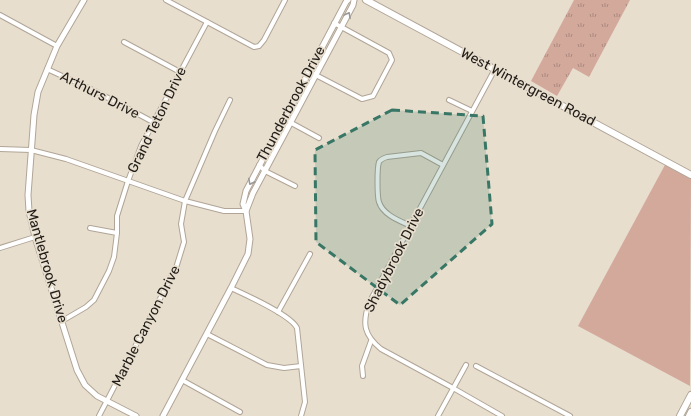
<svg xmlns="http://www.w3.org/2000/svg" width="691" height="416" viewBox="0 0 691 416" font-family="Rubik,sans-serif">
<defs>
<pattern id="grass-tufts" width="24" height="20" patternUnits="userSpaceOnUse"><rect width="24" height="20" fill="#d3a99c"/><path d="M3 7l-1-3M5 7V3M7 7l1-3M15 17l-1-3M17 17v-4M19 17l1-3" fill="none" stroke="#ab897e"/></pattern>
</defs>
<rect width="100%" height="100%" fill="#e8dece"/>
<path fill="url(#grass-tufts)" d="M574,0h56l-41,77 -16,-9 -16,28 -26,-15z"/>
<path fill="#d3a99c" d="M666,163l25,14 -1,209 -112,-60z"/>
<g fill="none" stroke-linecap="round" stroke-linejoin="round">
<defs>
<g id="minor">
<path d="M166,0l88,47 5,-1 5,-6 21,-40"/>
<path d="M0,15l57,31"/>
<path d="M124,42l56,30"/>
<path d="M47,69l48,22 58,31"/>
<path d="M495,69l-126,234c-7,21 -5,32 12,46l72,39 49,28"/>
<path d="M308,71l54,28 11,-3 19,-36 -3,-7 -55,-30"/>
<path d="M449,100l23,11"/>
<path d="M284,119l35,19"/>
<path d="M0,149l31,1 35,9 119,42 39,10h22"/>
<path d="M259,165l6,6 30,15"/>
<path d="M411,226c-11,-5 -28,-11 -32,-24 -2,-6 -2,-34 0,-40 2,-3 5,-4 8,-5l34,-4 22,12"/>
<path d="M90,228l27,5"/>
<path d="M0,248l35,-11"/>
<path d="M231,288c15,7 60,27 66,40l8,74 -4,14"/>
<path d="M278,312l32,-58"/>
<path d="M62,321l24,-14 8,-7 15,-29 5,-14 3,-24v-17l11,-35 13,-35 66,-124"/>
<path d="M207,334l60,31 17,3 17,-2"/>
<path d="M476,366l94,50"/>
<path d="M363,376l-1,-10 9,-25"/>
<path d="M182,380l58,32"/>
<path d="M99,416l77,-148 8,-26 -3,-18 4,-23 30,-70 15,-31"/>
<path d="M438,416l28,-51"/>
</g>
<g id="tertiary">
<path d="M84,0l-27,46 -19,46 -4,23 -6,80 1,16 6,26 42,133 8,15 12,11 39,20"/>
<path d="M246,211l7,-18 100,-188 1,-5"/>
<path d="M163,416l68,-128 17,-34 2,-15 -4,-28 -3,-7 3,-13 100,-189 2,-2"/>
</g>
<g id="secondary">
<path d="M366,0l325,175"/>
<path d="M680,416l11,-21"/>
<path d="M689,416l2,-4"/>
</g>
</defs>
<use href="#minor" stroke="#b0a597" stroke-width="6"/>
<use href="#tertiary" stroke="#b0a597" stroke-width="7"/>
<use href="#secondary" stroke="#b0a597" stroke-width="8"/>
<use href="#minor" stroke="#fff" stroke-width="4"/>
<use href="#tertiary" stroke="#fff" stroke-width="5"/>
<use href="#secondary" stroke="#fff" stroke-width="6"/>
</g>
<defs><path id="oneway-chevron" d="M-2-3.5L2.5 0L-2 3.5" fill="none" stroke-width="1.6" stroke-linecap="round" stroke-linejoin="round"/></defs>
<g stroke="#9b9997">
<use href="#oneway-chevron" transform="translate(348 15) rotate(-61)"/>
<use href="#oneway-chevron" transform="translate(251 182) rotate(117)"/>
</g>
<path fill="#387765" fill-opacity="0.2" stroke="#387765" stroke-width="3" stroke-dasharray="8 5" stroke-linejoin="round" d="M392,110l91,6 9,108 -92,81 -84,-63 -1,-92z"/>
<g text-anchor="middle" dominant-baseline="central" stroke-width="3.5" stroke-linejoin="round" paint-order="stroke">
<g font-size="14" fill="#201c17" stroke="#e8dece">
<text transform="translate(528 87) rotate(28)">West Wintergreen Road</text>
<text transform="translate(100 95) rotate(27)">Arthurs Drive</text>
<text transform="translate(291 104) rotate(-62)">Thunderbrook Drive</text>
<text transform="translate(157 120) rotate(-64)">Grand Teton Drive</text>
<text transform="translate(394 260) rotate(-63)">Shadybrook Drive</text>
<text transform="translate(47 266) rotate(74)">Mantlebrook Drive</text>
<text transform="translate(146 326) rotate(-63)">Marble Canyon Drive</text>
</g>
</g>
</svg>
